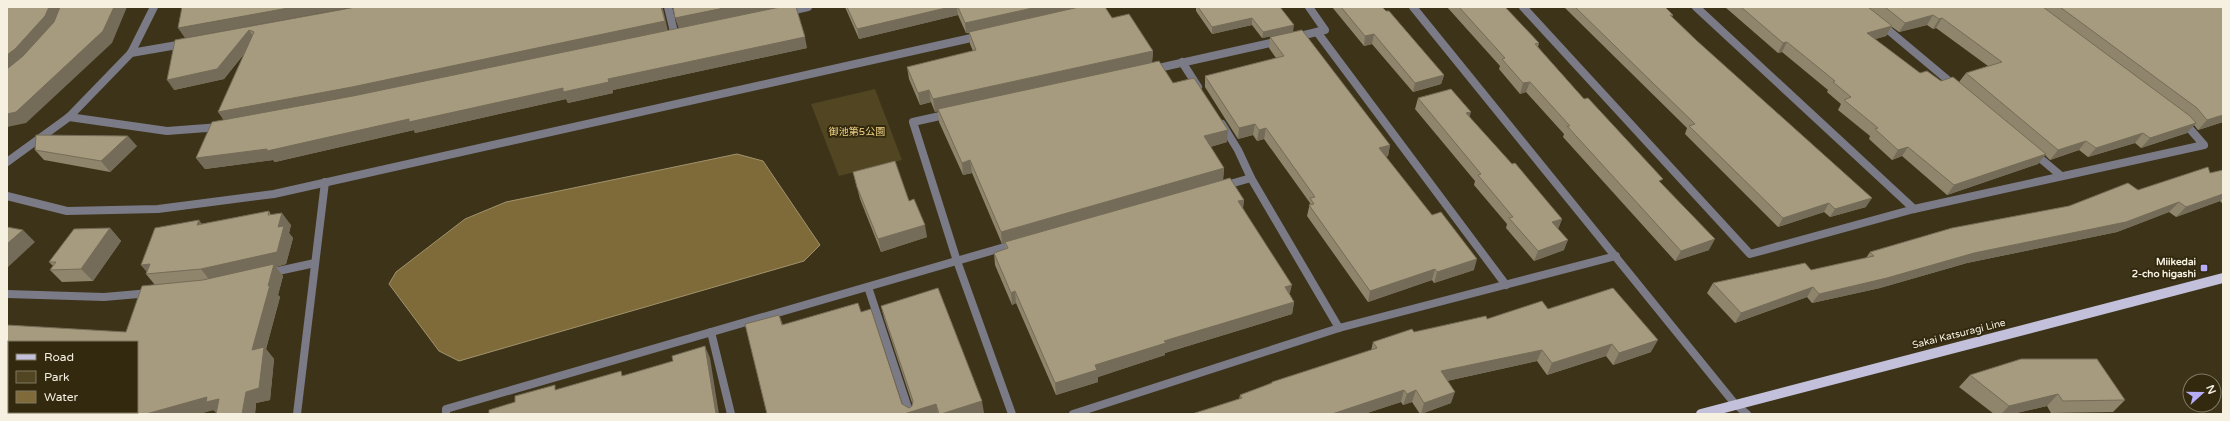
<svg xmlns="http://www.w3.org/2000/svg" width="2230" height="421" viewBox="0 0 2230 421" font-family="'Varela Round','Noto Sans JP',sans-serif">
<rect width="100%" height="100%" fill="#3c3319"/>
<path fill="#524521" d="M875,89l27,71 -63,16 -28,-72z"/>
<path fill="#7e6b39" stroke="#a2936b" d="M737,154l26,7 57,84 -16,16 -345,100 -20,-10 -50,-67 7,-12 69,-53 41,-17z"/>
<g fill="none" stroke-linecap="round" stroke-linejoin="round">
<g stroke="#7b7a87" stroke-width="8">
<path d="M668,7l7,29"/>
<path d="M1523,7l227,247 164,-45 290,-64 -21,-24"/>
<path d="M1696,7l218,202"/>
<path d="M786,12l22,-5"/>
<path d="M1881,24l74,62"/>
<path d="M1317,32l189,253"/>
<path d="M1296,37l29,-7 -16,-23"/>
<path d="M131,53l52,-9"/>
<path d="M1182,62l16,25"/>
<path d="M1154,69l125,-28"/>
<path d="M949,114l-36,8 44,139 55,153"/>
<path d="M69,117l98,14 53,-4"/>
<path d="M1222,124l16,26 13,28 88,150"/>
<path d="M2034,153l26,22"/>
<path d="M7,162l62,-45 62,-64 23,-46"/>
<path d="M1223,186l28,-8"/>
<path d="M269,273l46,-10"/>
<path d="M868,287l42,127"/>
<path d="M7,294l97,3 46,-4"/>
<path d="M711,332l20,82"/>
<path d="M297,414l28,-232"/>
<path d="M446,414v-5l569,-165"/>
<path d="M1073,414l266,-86 277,-72"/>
</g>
<g stroke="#7b7a87" stroke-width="8">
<path d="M1413,7l322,397 12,10"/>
<path d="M7,196l60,15 91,-2 116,-15 706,-158"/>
</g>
<path stroke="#c2c0da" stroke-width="10" d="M1701,414l522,-136"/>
</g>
<g fill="#8f856c" fill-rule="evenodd">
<path d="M356,7l312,23 139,18 -194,42v3l-45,10 -2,-4 -151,34 -1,-3 -139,32 -2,-2 -68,9 -9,-11 28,-38 20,-66 -20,25 -50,11 1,-50z"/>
<path d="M845,7h260l7,11 41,33 -1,11 21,21 54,59 -17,5 14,21 -1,12 21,20 -1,8 51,94 -2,12 -127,39v2l-67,22v5l-42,13 -40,-92 -4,2 -17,-40 -1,-12 12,-4 -1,-6 -3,1 -30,-71 -9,2 -24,-53 -1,-11 -3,1 -4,-10 -11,3 -11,-26 -2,-12 66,-16 -3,-7 -1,-11h-3l-8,-18 -99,24z"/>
<path d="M1196,7h84l13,25 -31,6 -10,-13 -40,9 -16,-23z"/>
<path d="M1332,7h50l62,68 -3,9 -28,8 -41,-48 -8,2z"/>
<path d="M1447,7h58l34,36 -1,4 46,52 77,84 48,67 -34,11 -112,-124 1,-3 -38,-42 -6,2 -21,-25 1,-3z"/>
<path d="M1564,7h101l8,8 -1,2 194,190 -36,10 -6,-5 -46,15 -93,-93 2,-6z"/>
<path d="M1725,7h498v115l-25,8 -4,-5 -7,8 -46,15 -6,-5 -47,14 -9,-7 -29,10 -5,-5 -7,9 -91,31 -45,-39 -10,4 -23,-21 1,-3 -32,-26 3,-6 -14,-12 1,-2 -46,-38 -4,1zM1927,25l6,4 3,-1 52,38 -22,7 -7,9 -18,-1 -21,-8 -45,-34 11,-3 6,-9 7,5z"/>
<path d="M1270,37l120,108 -2,11 -2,1 88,113 -40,13 -2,-3 -64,22 -61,-86 3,-13 -46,-64 -7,2 -4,-6 -15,4 -33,-52v-11l71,-18 -7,-10z"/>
<path d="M1418,98l51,19 93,102 -4,10 6,21 -30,11 -28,-33 1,-4 -33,-39 1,-4 -60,-72z"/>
<path d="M137,146l-27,26 -66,-12 -9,-10z"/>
<path d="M2223,170v34l-3,-3 -44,16 -7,-5 -52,20 -150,31 -87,25 -68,15 -5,-6 -72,26 -28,-30 6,-10 98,-13 55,-12 4,-6 268,-62z"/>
<path d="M853,172l56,29 18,36 -46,15 -21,-53z"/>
<path d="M269,211l2,4 20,10 -2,8 4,5 -7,26 -10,3 7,9 -5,19 2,2 -14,52 8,10 -4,41 -14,3 -1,11h-39l1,-1 -4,-3 -14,4h-192l119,-82 29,-47 -9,-11 1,-2 -6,-7 58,-45 2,4z"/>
<path d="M110,228l11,13 -28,40 -31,1 -12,-12 3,-4 -4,-4z"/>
<path d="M881,306l103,107 -4,1h-213l12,-99 4,10 78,-13 41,92 7,4 3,-2v-3l-28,-85z"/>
<path d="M1548,309l103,43 -38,13 -7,-9 -59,19 -10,-14 -90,20 4,22 -30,11h-1l-8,-12 -9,3 -2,-3 -37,12h-172l47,-15 1,-4 31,-12 1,-1 99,-31 2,-9 41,-10 73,-13z"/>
<path d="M1970,375l155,25 -12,12 -62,1 -4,-7 -35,8h-18l-35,-27z"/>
</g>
<g fill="#746c58">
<path d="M49,7h14l-9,20 -47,48v-20z"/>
<path d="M114,7h13l-15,36 -86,80 -19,4v-13z"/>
<path d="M294,7h60l-169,31 -7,-10z"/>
<path d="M661,7h1l1,2 5,22 -310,66 -133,25 -7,-10z"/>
<path d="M729,7h52l-102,22 -4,-11z"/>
<path d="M950,7h7l1,8 -99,24 -2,-10z"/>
<path d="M1037,7h47l-118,26 -1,-10z"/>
<path d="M1933,15l-6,10 -28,7 6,-9z"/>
<path d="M1252,18v7l-40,9v-7z"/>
<path d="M1942,18l-6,10 -3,1 6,-10z"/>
<path d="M1294,25l-1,7 -31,6 1,-6z"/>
<path d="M1892,26l-6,10 -24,7 5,-10z"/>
<path d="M249,30l6,9 -31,40 -50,11 -7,-10z"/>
<path d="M1374,34l-2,10 -8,2 1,-10z"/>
<path d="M805,37l2,11 -194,42v3l-45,10 -2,-4 -151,34 -1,-3 -139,32 -2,-2 -68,9 -9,-11 213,-39 199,-40z"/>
<path d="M1787,42l-5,10 -4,1 5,-10z"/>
<path d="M1153,51l-1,12 -217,49 -2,-13z"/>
<path d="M1444,75l-3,9 -28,8 2,-9z"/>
<path d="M1530,82l-4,10 -6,2 3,-11z"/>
<path d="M929,90l2,12 -11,3 -2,-12z"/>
<path d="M1471,112l-3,10 -2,-9z"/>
<path d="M2223,115v7l-25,8 9,-10z"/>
<path d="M2196,123l-9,10 -46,15 9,-10z"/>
<path d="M1255,124l-2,11 -15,4 1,-11z"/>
<path d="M1266,128l-2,11 -7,2 2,-11z"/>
<path d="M1228,130l-1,12 -24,7 1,-13z"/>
<path d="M2143,133l-8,10 -47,14 8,-9z"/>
<path d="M128,136l9,10 -27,26 -9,-11z"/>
<path d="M2086,141l-7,9 -29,10 8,-10z"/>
<path d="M1390,145l-2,11 -11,3 2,-11z"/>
<path d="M1908,147l-6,9 -10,4 6,-10z"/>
<path d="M2046,154l-8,10 -91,31 7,-10z"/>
<path d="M970,160l2,13 -9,2 -1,-12z"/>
<path d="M1224,168l-1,12 -221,64 -1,-12z"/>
<path d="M2223,194v4l-3,3 -44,16 10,-10z"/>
<path d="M1872,198l-6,9 -36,10 5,-8z"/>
<path d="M1244,200l-2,12 -4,-11z"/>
<path d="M2179,202l-10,10 -52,20 -150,31 -87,25 -68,15 7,-9 155,-41z"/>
<path d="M1829,203l-5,9 -46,15 5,-9z"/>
<path d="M282,213l9,12 -2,8 4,5 -7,26 -10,3 7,9 -5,19 2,2 -14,52 8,10 -4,41 -14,3 -1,11h-13l10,-64 -41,-68 -10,-13 77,-42z"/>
<path d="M1562,219l-4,10 -10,3 4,-10z"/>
<path d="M199,220l10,13 -12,-8z"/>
<path d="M925,225l2,12 -46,15 -3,-13z"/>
<path d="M110,228l11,13 -28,40 -12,-12z"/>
<path d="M23,230l12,12 -28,26v-24z"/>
<path d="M1715,239l-6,11 -34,11 6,-10z"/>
<path d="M1568,240l-4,10 -30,11 4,-10z"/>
<path d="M1477,259l-3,11 -40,13 3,-11z"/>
<path d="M150,264l-1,10 -8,-9z"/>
<path d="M1435,269l-3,11 -64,22 2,-11z"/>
<path d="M1292,285l-3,12 -4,-10z"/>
<path d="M1813,287l-6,10 -72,26 6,-10z"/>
<path d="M1015,291l1,12 -4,2 -1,-12z"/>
<path d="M1294,302l-2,12 -127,39v2l-67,22v5l-42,13 -1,-12 40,-18 69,-24z"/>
<path d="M1658,340l-7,12 -38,13 6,-12z"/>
<path d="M1612,344l-6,12 -59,19 5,-12z"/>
<path d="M705,346l5,12 9,56h-3z"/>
<path d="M1542,350l-5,11 -100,22 4,-12z"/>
<path d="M1404,390l-3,12 -37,12h-32z"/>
<path d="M1416,390l-4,12 -9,3 4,-11z"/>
<path d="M1455,392l-4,11 -30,11 3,-11z"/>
<path d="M2058,394l-11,12 -35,8h-11l8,-8z"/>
<path d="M207,397l12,2 -1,15 -5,-4 -14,4h-53z"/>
<path d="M982,401l2,12 -4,1h-39z"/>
<path d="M936,404l2,10h-34z"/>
</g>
<g fill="#a69b7e" stroke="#746c58" fill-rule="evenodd">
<path d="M7,7h42l-4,9 -30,33 -8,6z"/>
<path d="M60,7h54l-11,24 -87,81 -9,2v-45l16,-13 31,-34z"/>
<path d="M182,7h112l-116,21z"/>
<path d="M356,7h305l4,14 -313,66 -134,25 36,-80 -5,-2 -32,39 -50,11 8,-40z"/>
<path d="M673,7h56l-54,11z"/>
<path d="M780,7h16l9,30 -197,42 1,3 -46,10v-4l-154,34v-3l-142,32v-2l-71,9 16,-36 141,-26z"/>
<path d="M847,7h103l-93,22z"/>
<path d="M958,7h79l-72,16z"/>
<path d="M1079,7h26l7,11 17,-4 24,37 -220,48 -4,-9 -11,3 -11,-26 69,-17 -7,-18z"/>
<path d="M1198,7h82l14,18 -31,7 -11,-14 -40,9z"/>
<path d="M1341,7h41l4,4h3l55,64 -29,8 -41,-49 -9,2z"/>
<path d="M1459,7h46l34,36 -4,1 49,55 4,-1 75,81 -4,2 56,58 -34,12 -114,-125h3l-40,-44 -7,1 -21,-24 3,-1z"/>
<path d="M1575,7h90l8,8h-3l26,25 176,158 -37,11 -6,-6 -46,15 -94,-92 6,-2z"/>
<path d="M1741,7h127l24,19 -25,7 53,40 7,-2 14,10 12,-4 93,77 -92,31 -46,-38 -10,3 -23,-21 3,-1 -34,-28 7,-3 -18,-15 2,-1 -48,-39 -4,1z"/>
<path d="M1885,7h158l147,109 6,7 -46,15 -7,-5 -47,15 -10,-7 -28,9 -92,-77 36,-11 -60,-44 -3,1 -6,-4 -28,8z"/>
<path d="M2060,7h163v108l-16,5 -10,-12z"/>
<path d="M1302,30l88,115 -11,3 53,67 9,-3 36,47 -40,13 -2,-3 -65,22 -61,-86 5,-1 -4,-6 5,-1 -49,-69 -7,2 -4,-6 -16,4 -34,-52 79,-20 -14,-19z"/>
<path d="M1159,61l14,22 21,-5 34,52 -24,6 20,32 -223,64 -31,-72 -8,3 -24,-54z"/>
<path d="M1451,89l20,23 -5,1 46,51 3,-1 47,56 -10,3 16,18 -30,11 -29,-33 4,-1 -35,-42 3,-1 -63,-76z"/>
<path d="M36,135l92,1 -27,25 -66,-11z"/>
<path d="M895,161l14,40 5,-2 11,26 -47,14 -21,-52 -4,-15z"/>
<path d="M2208,167l2,6 13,-3v24l-37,13 -7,-5 -53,20 -152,31 -87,25 -68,16 -6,-7 -72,26 -28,-30 92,-20 6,7 63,-14 -4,-4 82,-24 117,-22 59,-23 10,7z"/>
<path d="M1230,178l14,22 -6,1 54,84 -7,2 9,15 -130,39 2,2 -71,22 2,5 -42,13 -40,-92 -4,2 -17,-40 14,-5 -3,-6z"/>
<path d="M269,211l-1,4 14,-2 -4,14 6,-1 -7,26 -76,17 -55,5 4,-10 -9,1 14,-37 44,-8 -2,5z"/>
<path d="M7,227l16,3 -16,14z"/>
<path d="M110,228l-29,41 -31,1 6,-8h-7l25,-33z"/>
<path d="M274,264l-6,22 2,-1 -18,65 12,-3 -5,41 -13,4 -4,22h-26l3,-15 -13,3 1,-5 -61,17h-139v-89l119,7 16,-46 61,-6zM9,342h128v70h-128z"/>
<path d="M938,288l44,113 -41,13h-2l-3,-10 -32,10h-137l-22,-90 34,-9 3,10 76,-22 3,9 10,-3 31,95 7,4 3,-2 1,-5 -32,-95z"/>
<path d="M1613,288l45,52 -39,13 -7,-9 -60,19 -10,-13 -101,21 14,21 -31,11 -8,-13 -9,4 -3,-4 -72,24h-140l50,-16 -2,-3 32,-12v-1l105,-34 -4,-6 39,-13 2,3 72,-16 1,3 55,-18 6,8z"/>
<path d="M705,346l11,68h-227v-4l26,-8v-6l40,-11v5l66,-19 1,5 51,-15 -1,-5z"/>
<path d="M2021,359h76l28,41 -62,1 -5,-7 -49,12 -39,-31z"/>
</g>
<rect fill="#b6acf8" stroke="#32290f" stroke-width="1.5" x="2200" y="264" width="8" height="8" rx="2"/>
<g text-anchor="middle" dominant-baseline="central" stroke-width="4" stroke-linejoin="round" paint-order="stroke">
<g font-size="10" fill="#f3d587" stroke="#32290f">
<text x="857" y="132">御池第5公園</text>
</g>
<g font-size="10" font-weight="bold" fill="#f6f0e1" stroke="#32290f" text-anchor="end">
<text x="2196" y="262">Miikedai<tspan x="2196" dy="12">2-cho higashi</tspan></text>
</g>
<g font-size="10" fill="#f6f0e1" stroke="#32290f">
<text transform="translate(1959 334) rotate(-14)">Sakai Katsuragi Line</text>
</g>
</g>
<rect width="2230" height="421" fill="none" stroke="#f6f0e1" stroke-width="16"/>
<rect x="8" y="341" width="130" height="72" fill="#32290f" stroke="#807963"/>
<rect x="16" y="354" width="20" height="6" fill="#c2c0da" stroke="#807963"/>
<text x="44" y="361" font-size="12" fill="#f6f0e1">Road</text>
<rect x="16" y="371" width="20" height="12" fill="#524521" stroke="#807963"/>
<text x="44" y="381" font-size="12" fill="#f6f0e1">Park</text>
<rect x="16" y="391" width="20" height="12" fill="#7e6b39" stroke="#807963"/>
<text x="44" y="401" font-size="12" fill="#f6f0e1">Water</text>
<g transform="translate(2202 393) rotate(69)"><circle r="19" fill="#32290f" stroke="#807963"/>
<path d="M0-3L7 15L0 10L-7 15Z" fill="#b6acf8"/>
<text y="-6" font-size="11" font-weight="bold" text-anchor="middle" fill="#f6f0e1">N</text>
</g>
</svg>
